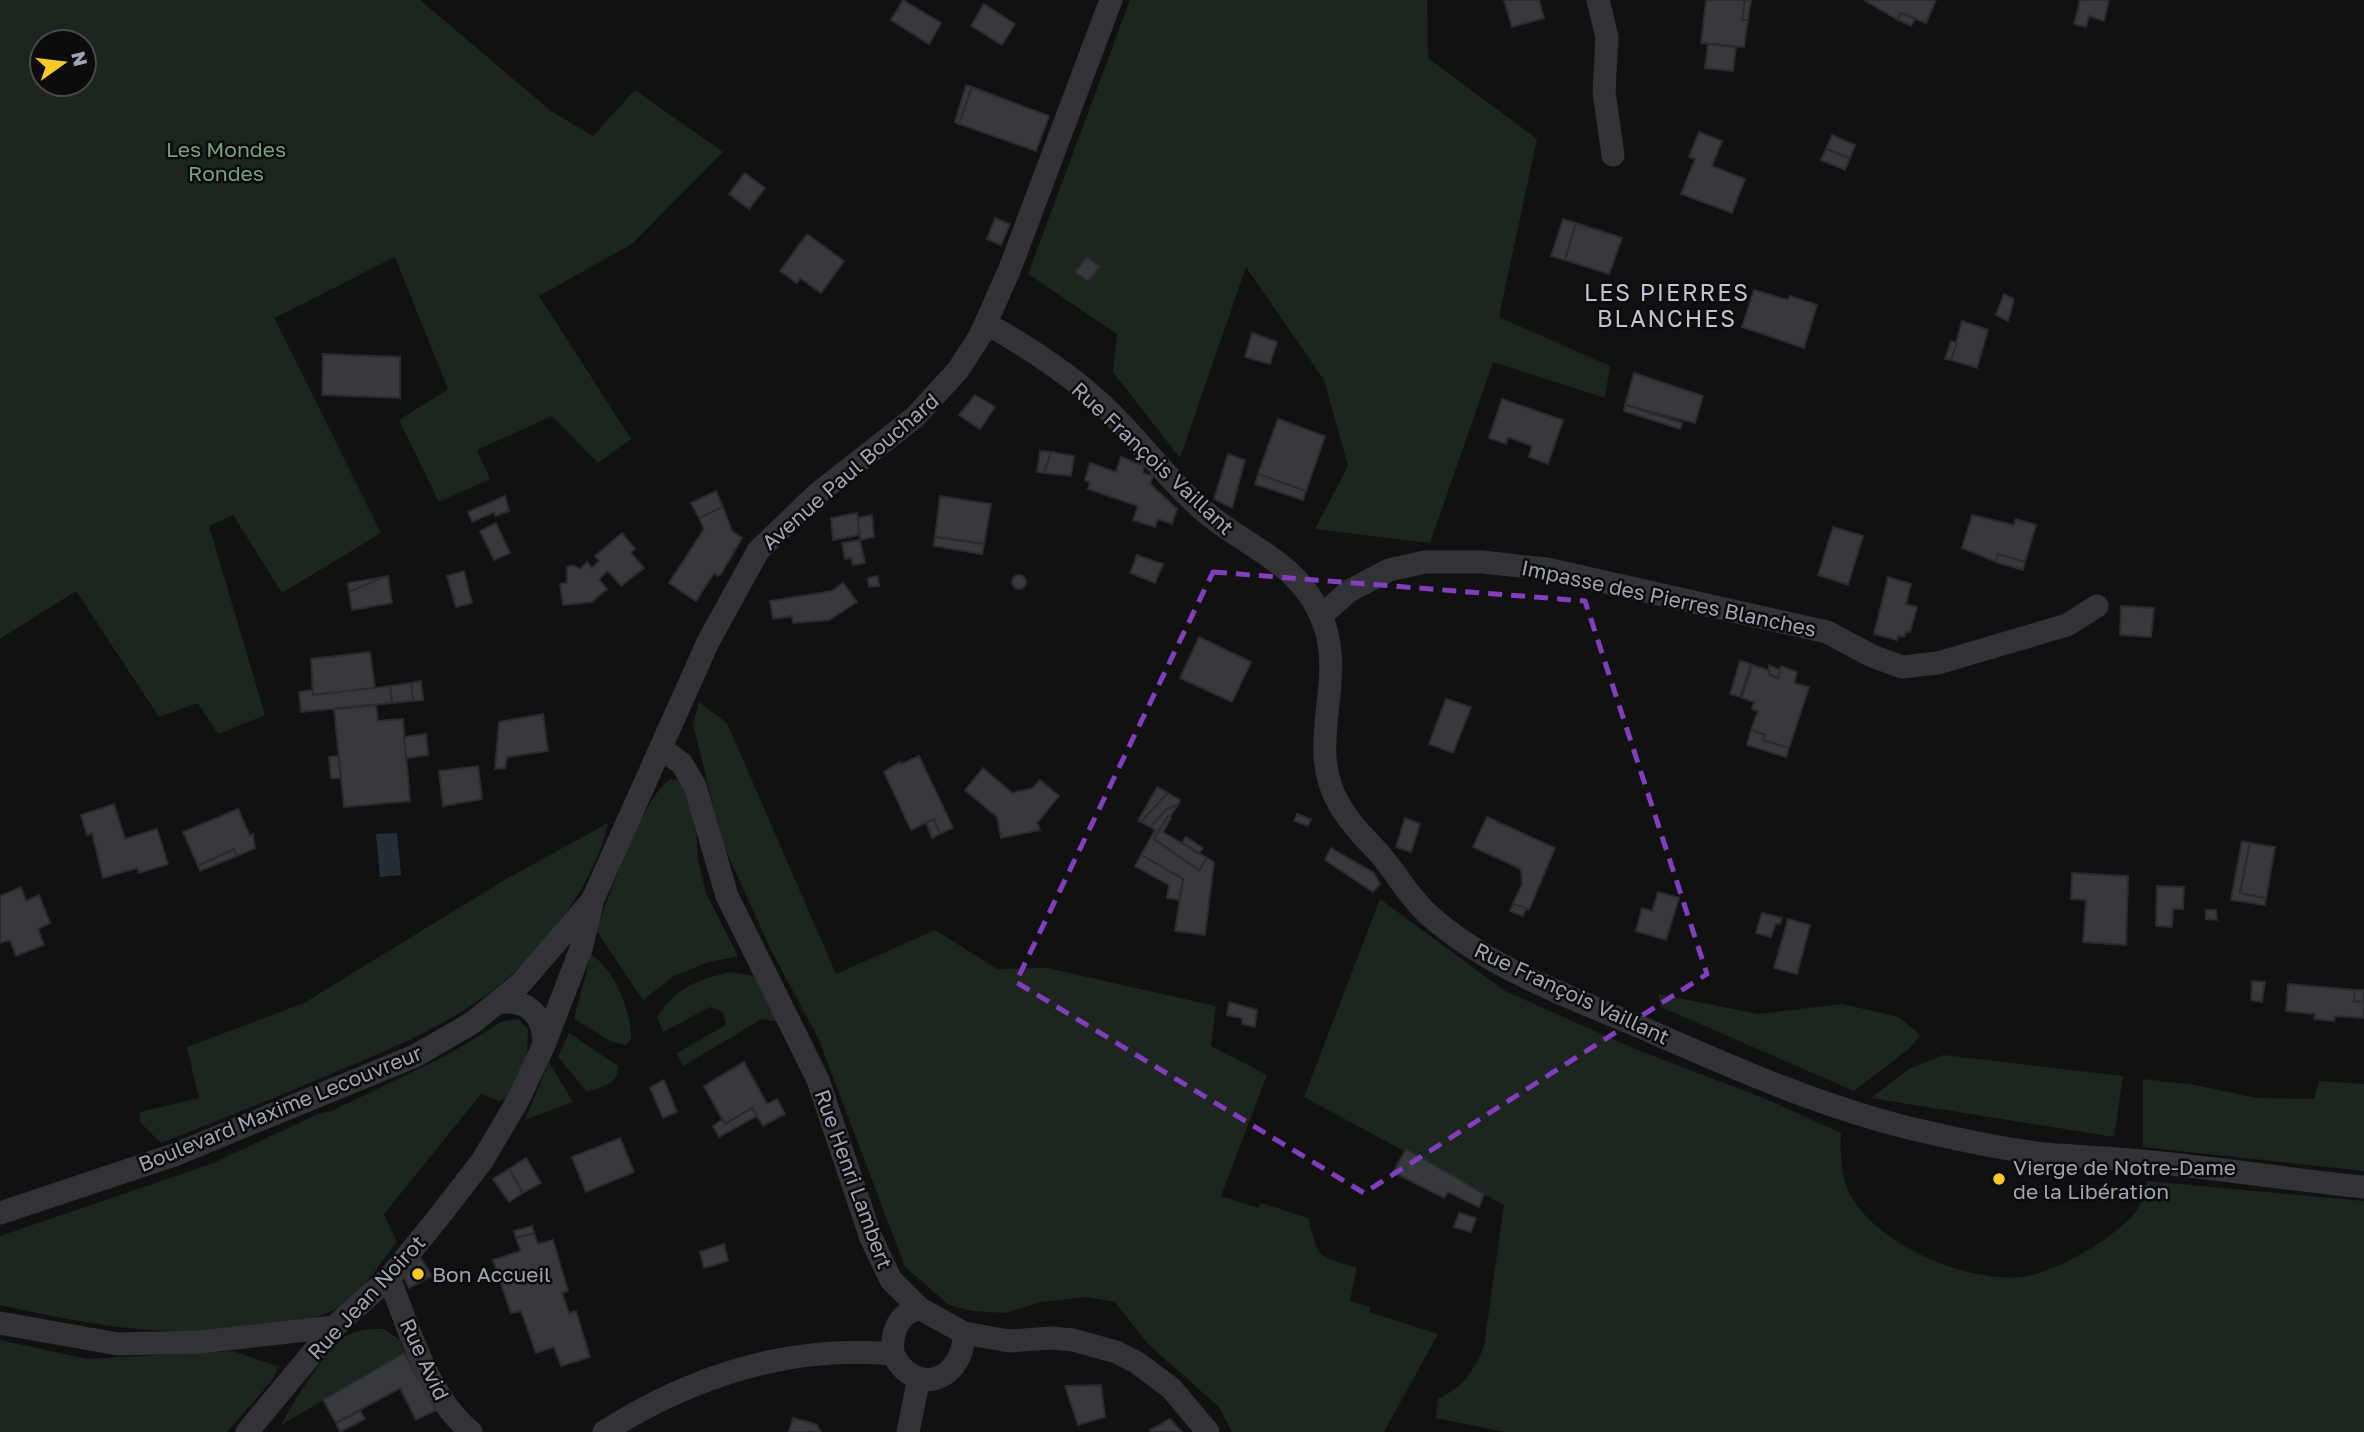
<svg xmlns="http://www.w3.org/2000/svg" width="2364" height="1432" viewBox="0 0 2364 1432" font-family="'Golos Text',sans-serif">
<rect width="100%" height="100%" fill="#111112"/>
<g fill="#1d251f" fill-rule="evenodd">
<path d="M0,0h420l131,111 42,25 42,-46 88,62 -91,92 -93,52 92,143 -33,24 -46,-47 -75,34 13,29 -51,23 -40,-82 49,-31 -53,-132 -121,61 107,215 -99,60 -49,-78 -24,11 56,189 -47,19 -20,-31 -39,14 -83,-126 -76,48zM42,42h42v42h-42z"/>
<path d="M1130,0h297l1,58 109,81 -38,178 111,49 -5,32 -112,-36 -63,181 -115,-14 33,-63 -24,-86 -78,-113 -66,191 -67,-86 4,-38 -89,-60z"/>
<path d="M699,702l28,21 109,251 99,-44 62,39 50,-1 169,38 -5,40 56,29 -46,121 37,12 3,-5 47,15c11,40 8,39 49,49l-7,34 20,6 -1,5 69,22 -54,98h-152l-13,-25 -71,-63 -33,-42 -29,-5 -45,5 -35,11 -34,-2 -23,-6 -44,-38 -86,-227 -49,-92 -48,-106 -29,-118z"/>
<path d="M671,779l11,2 13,37 3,42 8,33 32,63 -32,7 -32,13 -31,24 -47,-70c13,-32 48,-137 75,-151z"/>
<path d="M608,823c-14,67 -76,143 -133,180 -43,29 -90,48 -137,68 -59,25 -118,49 -177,72l-21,-21v-10l59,-14 -12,-51 117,-44 202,-124z"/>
<path d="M1380,899l125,92 130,58 131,50 75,34c-1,24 0,51 15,71 32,45 111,78 166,73 31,-3 101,-43 117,-70 4,-7 5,-18 8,-26l217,20v231h-859l-69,-14 2,-19c24,-11 37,-29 46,-53l20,-141 -200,-108z"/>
<path d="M591,955c23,13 41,58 40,84l-5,6 -14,-3 -38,-23z"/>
<path d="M731,972l24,4 23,46 -16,-3 -79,47 -6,-13 49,-28 -3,-13 -13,-5 -47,25 -6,-15c20,-30 39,-37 74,-45z"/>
<path d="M1658,994l100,20 84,-10 57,13 21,18 -10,13 -56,43 -193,-84z"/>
<path d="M518,1019l10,10 -1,35 -19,34 -9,3 -18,-7 -97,120 13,28c-16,19 -32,47 -52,61 -23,17 -54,20 -81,24 -98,12 -169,-1 -264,-22v-69l211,-72 107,-50 14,-3 117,-57 54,-33z"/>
<path d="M569,1033l49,33c0,19 -15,20 -31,26l-29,-35z"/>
<path d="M1943,1055l180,21 -9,61 -243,-39 38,-29z"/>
<path d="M549,1062l24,40 -48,18z"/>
<path d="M2143,1079l52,6 62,13 57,1 5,-18 45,3v87l-221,-24z"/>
<path d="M384,1329l16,11 4,13 -123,72c10,-19 47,-79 65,-89 12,-7 25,-7 38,-7z"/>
<path d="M0,1340l87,19 146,-8 46,16 -9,16 -43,49h-227z"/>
</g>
<path fill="#272d36" d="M397,833l4,42 -21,2 -4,-43z"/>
<g fill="#38393d" stroke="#2b2b2e" stroke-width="2">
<path d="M903,0l38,23 -12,21 -38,-24z"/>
<path d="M1504,0h35l5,18 -32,9z"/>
<path d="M1706,0h39l-3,20h6l-4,27 -43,-4z"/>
<path d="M1745,0h6l-3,20h-6z"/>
<path d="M1864,0h72l-10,23 -25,-10 -3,7z"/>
<path d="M2080,0h29l-5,21 -15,-5 -3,11 -12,-3z"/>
<path d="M984,4l31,20 -13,21 -31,-19z"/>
<path d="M1901,13l14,6 -4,7 -13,-6z"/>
<path d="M1708,44l28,3 -3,24 -28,-3z"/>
<path d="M966,85l6,2 -13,37 -4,-2z"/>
<path d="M972,87l77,29 -13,35 -77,-27z"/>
<path d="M1699,132l23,9 -10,25 33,13 -13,34 -51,-19 14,-35 -6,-2z"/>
<path d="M1832,135l23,10 -5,13 -24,-9z"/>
<path d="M1826,149l24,9 -5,12 -24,-10z"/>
<path d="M745,173l20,15 -16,21 -20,-15z"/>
<path d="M995,218l15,6 -9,21 -14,-6z"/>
<path d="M1563,219l13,4 -11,37 -14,-4z"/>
<path d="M1576,223l46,15 -13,36 -44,-14z"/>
<path d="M807,234l37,27 -23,32 -21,-15 -3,5 -17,-12z"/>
<path d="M1087,257l13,10 -12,14 -13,-9z"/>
<path d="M1754,290l34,10 2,-4 27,9 -13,43 -62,-21z"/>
<path d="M2004,294l10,5 -6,22 -12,-6z"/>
<path d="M1962,321l26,9 -11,38 -26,-8z"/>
<path d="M1252,333l25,9 -7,22 -25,-7z"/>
<path d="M1951,341l6,2 -6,17 -6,-1z"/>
<path d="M323,354l77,3v41l-78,-3z"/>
<path d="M1634,373l69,23 -8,27 -70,-18z"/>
<path d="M975,395l20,12 -15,22 -21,-14z"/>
<path d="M1502,399l61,21 -15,44 -19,-7 3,-11 -24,-9 -2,7 -17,-6z"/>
<path d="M1625,405l57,18 -2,6 -56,-18z"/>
<path d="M1278,419l47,17 -19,55 -48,-17z"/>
<path d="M1040,451l11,1 -7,21 -7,-1z"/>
<path d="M1051,452l23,4 -3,20 -27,-3z"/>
<path d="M1228,454l17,6 -13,48 -18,-9z"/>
<path d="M1121,457l23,9 -1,7 10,3 -3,8 27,25 -5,15 -14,-5 -3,8 -22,-7 5,-14 -50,-17 2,-7 -5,-2 5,-17 26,9z"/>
<path d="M1258,474l48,17 -3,9 -48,-16z"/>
<path d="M716,491l7,16 -24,11 -8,-15z"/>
<path d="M505,496l4,15 -13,5 -2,-4 -22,10 -4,-10z"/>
<path d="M940,496l51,8 -7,40 -49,-7z"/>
<path d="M723,507l9,24 10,7 -21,36 -3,2 -4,-3 -18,28 -27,-18 35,-54 -5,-11z"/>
<path d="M857,513l3,22 -27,5 -2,-22z"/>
<path d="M872,515l2,22 -14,3 -2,-22z"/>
<path d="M1972,515l42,10 2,-6 20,6 -11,37 -27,-8 -2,8 -34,-14z"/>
<path d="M496,523l14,30 -16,7 -14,-29z"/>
<path d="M1833,527l30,9 -15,49 -30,-10z"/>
<path d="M622,533l13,16 -4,4 13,15 -23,18 -13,-15 -9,8 8,10 -15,13 -29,3 -3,-21 7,-1v-16l6,-2 7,4 7,-7 5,6 7,-7 -4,-5z"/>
<path d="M935,537l49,7 -2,10 -48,-8z"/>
<path d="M860,540l5,23 -12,2 -2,-7 -6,1 -3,-16z"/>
<path d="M1998,554l27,8 -2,8 -27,-8z"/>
<path d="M1137,555l26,9 -8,19 -25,-10z"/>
<path d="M464,571l8,32 -16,4 -9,-31z"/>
<circle cx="1019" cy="582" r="7"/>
<path d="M388,576l4,27 -40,7 -3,-18 29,-14z"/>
<path d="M878,576l1,10 -10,1 -1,-9z"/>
<path d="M1888,577l23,7 -5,20 11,3 -7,25h-4l-2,5 -6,-1 -1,4 -23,-6z"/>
<path d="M378,578l1,1 -30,13 -1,-9z"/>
<path d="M843,583l14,19 -28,18 -36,3 -1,-7 -19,3 -3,-18 62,-10z"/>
<path d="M2121,606l33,2 -3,29 -31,-2z"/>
<path d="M1199,637l52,25 -19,40 -52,-24z"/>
<path d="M370,652l5,36 -62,7 -2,-36z"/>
<path d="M1740,661l11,3 -11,33 -10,-3z"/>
<path d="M1752,665l18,6 -1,3 9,4 3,-12 16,6 -3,11 15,4 -20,61 -26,-8 2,-5 -14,-5 7,-19 -6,-2 2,-7 -12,-4z"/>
<path d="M1769,665l11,5 -2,8 -9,-4z"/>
<path d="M421,681l2,19 -10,1 -2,-18z"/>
<path d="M411,683l2,18 -21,2 -2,-17z"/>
<path d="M390,686l2,17 -91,9 -2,-20 14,-2v5z"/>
<path d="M1446,699l25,8 -18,46 -24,-9z"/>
<path d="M376,705l2,16 25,-2 7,82 -66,6 -10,-98z"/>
<path d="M543,714l5,37 -41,6 -2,11 -10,1 4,-47z"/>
<path d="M1751,730l14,5 -2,5 26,8 -3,9 -39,-12z"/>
<path d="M426,734l2,21 -22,3 -2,-21z"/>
<path d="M338,756l3,22h-10l-2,-21z"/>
<path d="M919,756l34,72 -13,6 -6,-15 -23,11 -27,-58 16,-10 1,2z"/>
<path d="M478,766l4,33 -39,7 -4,-35z"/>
<path d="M983,768l29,25 21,-5 7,-8 19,16 -22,27 3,7 -39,8 -4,-21 -32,-27z"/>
<path d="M1157,787l11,6 -27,29 -3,-1z"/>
<path d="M1168,793l12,7 -2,5 -11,4 -17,18 -9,-5z"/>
<path d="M114,804l11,35 32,-10 11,35 -29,9 -2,-5 -34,10 -11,-45 -5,2 -6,-20z"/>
<path d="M1178,805l-24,34 45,31 8,-12 7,4 -9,73 -30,-4 8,-52 -42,-24 14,-25 -5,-3 17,-18z"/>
<path d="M238,809l12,27 3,-2 2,14 -18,8 -3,-7 -36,17 -15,-34z"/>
<path d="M1297,814l14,5 -3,7 -14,-5z"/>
<path d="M1168,816l3,2 -8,14 44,26 -8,12 -45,-31z"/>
<path d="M1487,817l68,31 -26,62 -16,-6 9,-20 -1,-15 -48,-22z"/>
<path d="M1405,818l15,6 -9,28 -15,-5z"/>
<path d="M934,819l6,15 -8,4 -6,-15z"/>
<path d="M1186,837l17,11 -4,5 -17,-10z"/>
<path d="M2242,841l8,2 -10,50 26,5 -1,7 -34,-5z"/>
<path d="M2250,843l25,4 -9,51 -26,-5z"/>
<path d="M1331,848l43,25 6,11 -7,8 -48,-32z"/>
<path d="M234,849l3,7 -37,15 -2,-5z"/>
<path d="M1141,855l42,24 -4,21 -12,-2 2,-13 -34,-19z"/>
<path d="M2072,873l56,3 -2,69 -43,-3 3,-42 -15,-1z"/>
<path d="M2157,886l27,1 -1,22h-10l-1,18 -16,-1z"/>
<path d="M21,887l5,14 13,-6 11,28 -12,6 6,16 -28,11 -6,-16 -10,3v-47z"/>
<path d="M1658,892l21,6 -13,42 -30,-9 6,-23 10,3z"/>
<path d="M1513,904l13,4 -3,8 -13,-5z"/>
<path d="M2206,910h10l1,10 -11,-1z"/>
<path d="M1762,913l20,5 -2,6 -4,-1 -5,14 -15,-4z"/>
<path d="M1788,919l22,6 -13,49 -23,-6z"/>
<path d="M2252,981l13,1 -3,20 -11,-2z"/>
<path d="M2288,984l67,6 -1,11 10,1v16l-29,-2 -1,5 -20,-2 1,-5 -29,-3z"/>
<path d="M2355,990h9v12l-10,-1z"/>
<path d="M1229,1002l28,8 -2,17 -13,-3v-6l-15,-3z"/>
<path d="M744,1062l23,42 10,-5 8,15 -22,12 -11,-18 -27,16 -21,-38z"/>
<path d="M664,1080l13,32 -14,6 -13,-30z"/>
<path d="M752,1108l5,8 -38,21 -6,-11 10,-7 2,5z"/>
<path d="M620,1138l14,34 -48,20 -14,-35z"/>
<path d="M1406,1149l78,45 -5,13 -31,-15 -4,6 -51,-26z"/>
<path d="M526,1158l15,25 -18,10 -14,-24z"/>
<path d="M509,1169l14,24 -14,9 -16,-23z"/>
<path d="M1459,1213l17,5 -5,14 -17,-5z"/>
<path d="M532,1226l2,7 -18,5 -2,-7z"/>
<path d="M534,1233l4,11 15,-4 15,51 -6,2 7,20 7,-2 14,46 -29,9 -7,-19 -18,6 -15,-42 -10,2 -18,-53 28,-9 -5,-13z"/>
<path d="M724,1244l4,17 -24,7 -4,-16z"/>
<path d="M420,1257l12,19 -23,12 -6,-12z"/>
<path d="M404,1353l32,57 -20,10 -16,-32 -64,35 -13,-23z"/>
<path d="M1101,1385l4,32 -27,8 -13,-39z"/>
<path d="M360,1411l5,8 -25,13 -4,-9z"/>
<path d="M793,1418l23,6 5,8h-32z"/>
<path d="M1170,1419l12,13h-31l-1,-2z"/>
</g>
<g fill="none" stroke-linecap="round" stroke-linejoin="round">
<g stroke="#323237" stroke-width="23">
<path d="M1598,0l9,37 -3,55 9,63"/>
<path d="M987,324c43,24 88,54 123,88 29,29 55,63 85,91 48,46 109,56 131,127 17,58 -20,118 13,174 10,18 24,32 39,48 18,20 29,43 50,62 56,51 134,80 203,109 90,39 179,80 274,104 46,11 94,22 140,27 36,3 71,4 107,8 71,7 141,18 212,25"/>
<path d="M1321,616l28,-25 40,-21 36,-8h57l65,7 280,63 45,24 30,11 36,-4 129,-38 30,-19"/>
<path d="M661,748l21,16 13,22 32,110 91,184 53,158 20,42 28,28 45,25 45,8 42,-3 22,2 43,12 20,10 35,26 37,44"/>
<path d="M497,1003c30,-5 47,11 47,42"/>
<path d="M0,1213l174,-58 241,-99 57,-33 49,-40 68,-79"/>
<path d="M389,1278c21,52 38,118 82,154"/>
<path d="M0,1323l118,21 82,-2 134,-15"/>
<path d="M893,1354c-2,-21 4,-39 26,-46"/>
<path d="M247,1432l87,-105 55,-49 49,-60 44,-57 35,-59 27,-57 37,-96 12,-50 115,-257 50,-91 59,-57 98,-77 43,-47 22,-34 29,-65 102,-271"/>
<path d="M604,1432c86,-55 186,-88 289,-78 23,45 71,26 71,-21"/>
<path d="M908,1432l11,-54"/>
</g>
</g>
<path fill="none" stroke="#813ebd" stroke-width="5" stroke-dasharray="14 9" stroke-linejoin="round" d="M1213,572l372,29 122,373 -343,219 -348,-211z"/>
<g fill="#f6cb25" stroke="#0c0c0d" stroke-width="2.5">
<circle cx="1999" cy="1179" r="7"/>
<circle cx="418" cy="1274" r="7"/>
</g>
<g text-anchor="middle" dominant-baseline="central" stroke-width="5" stroke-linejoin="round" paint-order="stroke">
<g font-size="21" fill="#789f7f" stroke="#0c0c0d">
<text x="226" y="149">Les Mondes<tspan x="226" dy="24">Rondes</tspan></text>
</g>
<g font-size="21" fill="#a1a5b3" stroke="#0c0c0d">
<text transform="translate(1153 458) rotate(43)">Rue François Vaillant</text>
<text transform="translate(850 471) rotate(-41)">Avenue Paul Bouchard</text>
<text transform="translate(1669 598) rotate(12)">Impasse des Pierres Blanches</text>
<text transform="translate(1572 993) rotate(25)">Rue François Vaillant</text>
<text transform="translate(280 1108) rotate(-22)">Boulevard Maxime Lecouvreur</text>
<text transform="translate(854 1179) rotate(70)">Rue Henri Lambert</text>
<text transform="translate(366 1297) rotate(-47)">Rue Jean Noirot</text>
<text transform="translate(425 1359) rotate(65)">Rue Avid</text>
</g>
<g font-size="21" fill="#a1a5b3" stroke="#0c0c0d" text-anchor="start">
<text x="2013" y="1167">Vierge de Notre-Dame<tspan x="2013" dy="24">de la Libération</tspan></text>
<text x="432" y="1274">Bon Accueil</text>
</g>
<g font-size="23" letter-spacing="2" fill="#c3c4cf" stroke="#0c0c0d">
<text x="1667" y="292">LES PIERRES<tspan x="1667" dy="26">BLANCHES</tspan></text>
</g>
</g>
<g transform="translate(63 63) rotate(76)"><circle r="33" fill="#0c0c0d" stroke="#48494f" stroke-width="2"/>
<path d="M0-5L12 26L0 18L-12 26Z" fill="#f6cb25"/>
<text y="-10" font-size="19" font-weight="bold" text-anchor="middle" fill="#a1a5b3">N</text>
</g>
</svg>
